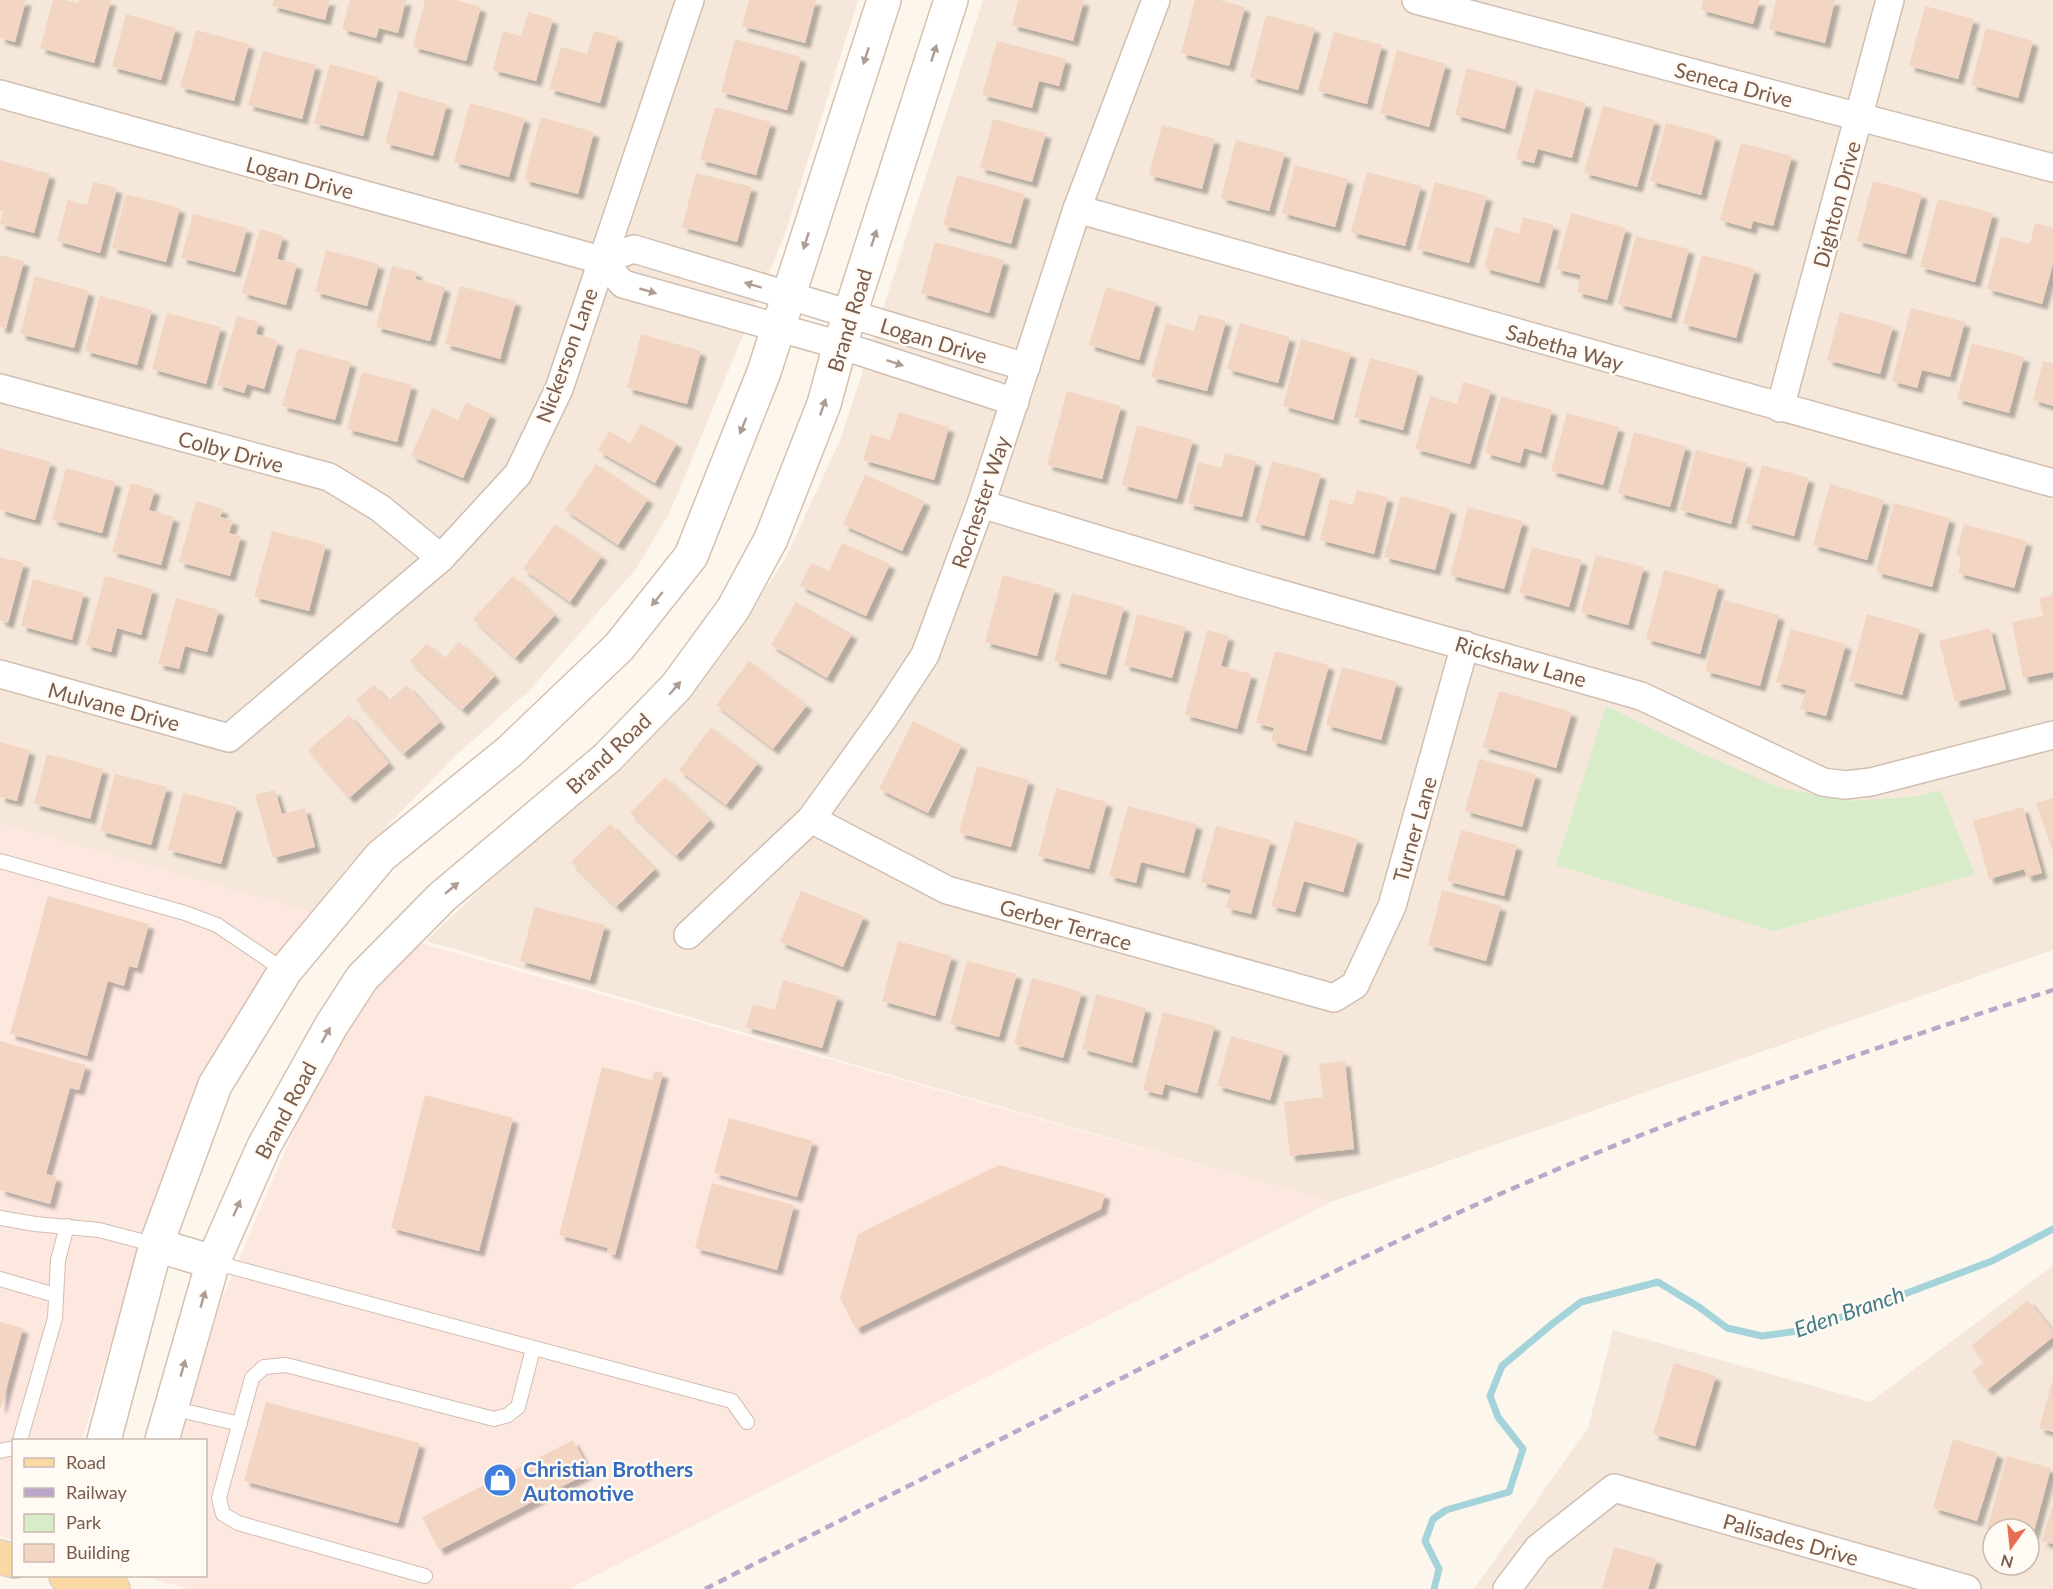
<svg xmlns="http://www.w3.org/2000/svg" width="2053" height="1589" viewBox="0 0 2053 1589" font-family="Lato,sans-serif">
<defs>
<filter id="shadow"><feDropShadow dx="5.5" dy="5.5" stdDeviation="1.5" flood-color="#0004"/></filter>
</defs>
<rect width="100%" height="100%" fill="#fdf6ec"/>
<g fill="#f5e8da" fill-rule="evenodd">
<path d="M0,0h858l-73,234 -115,278 -34,57 -107,122 -73,64 -112,116 -32,42 -312,-89z"/>
<path d="M983,0h1070v950l-722,252 -905,-261 78,-74 116,-96 55,-57 54,-70 57,-87 55,-119z"/>
<path d="M2053,1263v326h-579l114,-161 25,-98 257,72 180,-134zM1993,1529h36v36h-36z"/>
</g>
<g fill="#fde8e0">
<path d="M0,823l312,89 -96,140 -61,142 -73,246h-68l-1,100 -13,-4z"/>
<path d="M410,940l921,262 -762,387h-380l-47,-13h64v-136h-25l40,-139 107,-250z"/>
</g>
<path fill="#d8ecc9" d="M1606,706l88,44 86,38 71,13 68,-5 21,-6 35,84 -201,57 -218,-66z"/>
<g fill="none" stroke-linecap="round" stroke-linejoin="round">
<path stroke="#a5d3da" stroke-width="7" d="M1434,1589l5,-20 -14,-28 8,-22 13,-9 63,-18 14,-43 -25,-32 -8,-21 12,-30 50,-42 29,-22 77,-20 41,25 28,21 35,8 36,-5 56,-18 138,-52 61,-32"/>
</g>
<g fill="#f3d5c3" filter="url(#shadow)">
<path d="M0,0h26l-11,42 -15,-4z"/>
<path d="M53,0h12l13,3 1,-3h32l-17,63 -54,-15z"/>
<path d="M274,0h56l-5,20 -53,-14z"/>
<path d="M350,0h56l-8,33 -19,-5 -3,10 -34,-9z"/>
<path d="M425,0h31l25,7 -15,54 -53,-14z"/>
<path d="M749,0h67l-11,43 -63,-17z"/>
<path d="M1018,0h66l-11,41 -61,-16z"/>
<path d="M1195,0h25l25,7 -16,59 -48,-13z"/>
<path d="M1703,0h57l-7,24 -52,-14z"/>
<path d="M1776,0h59l-10,43 -56,-14z"/>
<path d="M1925,6l49,13 -16,60 -49,-13z"/>
<path d="M528,12l25,7 -17,62 -43,-11 10,-39 18,5z"/>
<path d="M126,14l50,14 -15,52 -49,-13z"/>
<path d="M1266,15l49,13 -17,62 -48,-13z"/>
<path d="M1986,28l47,13 -15,57 -47,-13z"/>
<path d="M196,30l53,14 -15,57 -54,-14z"/>
<path d="M594,31l24,6 -18,66 -51,-14 12,-42 26,7z"/>
<path d="M1334,32l48,13 -15,59 -49,-13z"/>
<path d="M735,39l66,18 -14,53 -66,-18z"/>
<path d="M997,41l69,18 -7,27 -20,-5 -7,27 -50,-13z"/>
<path d="M1397,50l49,14 -17,63 -49,-14z"/>
<path d="M263,51l53,14 -14,54 -54,-14z"/>
<path d="M330,64l48,13 -15,59 -49,-13z"/>
<path d="M1467,68l50,14 -12,47 -50,-14z"/>
<path d="M1535,89l51,14 -14,55 -34,-9 -4,14 -18,-4z"/>
<path d="M399,91l48,13 -14,52 -48,-13z"/>
<path d="M470,103l55,15 -16,59 -55,-15z"/>
<path d="M1603,106l52,14 -18,67 -53,-14z"/>
<path d="M715,107l56,15 -15,53 -56,-15z"/>
<path d="M541,117l53,15 -16,62 -54,-14z"/>
<path d="M993,119l53,14 -14,49 -52,-14z"/>
<path d="M1666,123l50,13 -15,59 -51,-14z"/>
<path d="M1162,125l53,14 -13,50 -53,-14z"/>
<path d="M1236,140l49,13 -16,58 -48,-13z"/>
<path d="M1741,143l51,13 -19,70 -20,-5 -2,8 -31,-9z"/>
<path d="M0,160l50,14 -16,59 -34,-9 3,-13h-3z"/>
<path d="M1295,165l53,14 -13,48 -53,-14z"/>
<path d="M1367,172l54,14 -16,60 -54,-14z"/>
<path d="M696,173l56,14 -15,55 -55,-15z"/>
<path d="M957,175l68,19 -14,50 -68,-19z"/>
<path d="M1873,181l49,13 -16,60 -49,-13z"/>
<path d="M93,182l24,6 -17,65 -43,-12 11,-41 19,5z"/>
<path d="M1435,182l52,14 -18,67 -52,-14z"/>
<path d="M126,194l54,14 -14,54 -54,-14z"/>
<path d="M1938,199l55,14 -18,69 -55,-15z"/>
<path d="M1571,213l55,15 -19,72 -30,-8 4,-17 -25,-6z"/>
<path d="M193,214l54,14 -12,44 -54,-14z"/>
<path d="M1523,217l31,8 -15,58 -55,-15 11,-41 24,7z"/>
<path d="M2035,223l18,5v36l-11,40 -55,-15 14,-53 29,8z"/>
<path d="M260,229l23,7 -6,23 20,5 -11,41 -44,-12z"/>
<path d="M1636,236l53,13 -18,69 -53,-14z"/>
<path d="M935,242l69,18 -15,53 -68,-20z"/>
<path d="M326,250l53,14 -12,42 -52,-14z"/>
<path d="M0,255l24,6 -18,67 -6,-1z"/>
<path d="M1702,255l53,14 -19,69 -53,-14z"/>
<path d="M392,266l25,6 -2,7 30,8 -15,54 -54,-14z"/>
<path d="M35,276l54,15 -15,57 -54,-14z"/>
<path d="M460,286l56,15 -16,58 -55,-15z"/>
<path d="M1106,287l50,15 -17,58 -50,-15z"/>
<path d="M100,296l52,14 -15,55 -52,-14z"/>
<path d="M1911,308l54,14 -15,55 -28,-7 -5,18 -25,-7z"/>
<path d="M1840,312l53,14 -13,48 -53,-14z"/>
<path d="M167,313l54,14 -15,57 -54,-15z"/>
<path d="M1199,314l27,7 -19,70 -56,-14 15,-54 28,8z"/>
<path d="M237,316l22,6 -3,12 22,7 -14,48 -17,-5 -3,9 -27,-8z"/>
<path d="M1240,323l50,14 -12,46 -51,-14z"/>
<path d="M641,334l60,17 -14,53 -60,-16z"/>
<path d="M1301,339l50,14 -18,67 -50,-14z"/>
<path d="M1972,343l52,14 -15,56 -52,-14z"/>
<path d="M298,348l53,14 -16,58 -53,-14z"/>
<path d="M1370,358l48,13 -15,59 -49,-13z"/>
<path d="M2043,361l10,3v42l-20,-6z"/>
<path d="M362,372l50,13 -15,57 -50,-13z"/>
<path d="M1463,382l28,8 -21,74 -55,-15 15,-53 27,8z"/>
<path d="M1067,391l54,15 -19,73 -55,-14z"/>
<path d="M1501,396l51,14 -11,43 -17,-5 -4,15 -35,-10z"/>
<path d="M466,403l25,11 -28,64 -52,-22 21,-48 26,12z"/>
<path d="M899,412l50,15 -15,53 -71,-20 8,-26 19,6z"/>
<path d="M1567,413l52,14 -16,58 -52,-14z"/>
<path d="M641,424l36,19 -22,40 -57,-32 11,-20 21,12z"/>
<path d="M1137,425l56,15 -16,59 -55,-14z"/>
<path d="M1634,432l52,14 -16,61 -52,-14z"/>
<path d="M0,448l51,14 -16,58 -35,-10z"/>
<path d="M1696,450l51,13 -16,61 -51,-14z"/>
<path d="M1225,453l31,8 -14,56 -54,-13 10,-42 23,6z"/>
<path d="M1272,461l49,13 -17,62 -49,-13z"/>
<path d="M596,464l52,35 -30,46 -53,-35z"/>
<path d="M1762,465l47,13 -15,58 -48,-13z"/>
<path d="M66,468l50,14 -14,51 -50,-13z"/>
<path d="M865,475l60,26 -23,50 -59,-26z"/>
<path d="M131,483l24,7 -6,20 25,7 -13,48 -49,-13z"/>
<path d="M1830,484l54,16 -17,60 -54,-15z"/>
<path d="M1357,490l31,7 -14,57 -54,-14 10,-41 23,6z"/>
<path d="M1401,496l50,13 -16,61 -51,-13z"/>
<path d="M196,501l27,8 -3,8 13,3 -4,13 12,3 -11,40 -51,-14z"/>
<path d="M1894,503l56,15 -18,69 -56,-15z"/>
<path d="M1468,507l55,14 -19,68 -54,-14z"/>
<path d="M555,524l47,32 -32,46 -47,-33z"/>
<path d="M1964,524l63,17 -13,47 -56,-15 4,-16 -6,-2z"/>
<path d="M272,531l54,14 -17,66 -55,-14z"/>
<path d="M842,543l48,21 -24,52 -66,-30 11,-23 18,8z"/>
<path d="M1532,547l50,13 -13,47 -50,-14z"/>
<path d="M1596,555l48,12 -16,58 -47,-13z"/>
<path d="M0,557l24,6 -16,60 -8,-3z"/>
<path d="M1664,570l55,15 -19,69 -54,-15z"/>
<path d="M1003,575l52,14 -18,67 -52,-14z"/>
<path d="M105,576l48,13 -12,46 -24,-7 -6,24 -25,-7z"/>
<path d="M513,576l42,39 -40,43 -42,-39z"/>
<path d="M33,579l51,14 -12,47 -51,-14z"/>
<path d="M1072,593l52,14 -18,68 -52,-14z"/>
<path d="M2053,595v77l-30,6 -11,-56 31,-6 -4,-18z"/>
<path d="M176,598l43,12 -12,42 -22,-6 -6,23 -21,-5z"/>
<path d="M1724,600l55,15 -19,71 -55,-15z"/>
<path d="M796,602l56,32 -25,44 -56,-33z"/>
<path d="M1137,614l49,13 -14,51 -48,-13z"/>
<path d="M1867,614l53,15 -18,66 -53,-14z"/>
<path d="M1990,628l16,61 -51,13 -16,-61z"/>
<path d="M1791,629l55,15 -20,72 -26,-7 6,-19 -30,-8z"/>
<path d="M1207,630l22,6 -8,30 31,8 -15,55 -52,-14z"/>
<path d="M459,642l36,34 -33,34 -52,-49 17,-18 17,16z"/>
<path d="M1275,651l54,14 -23,86 -35,-10 3,-13 -18,-5z"/>
<path d="M749,661l58,44 -34,44 -57,-44z"/>
<path d="M1342,667l55,15 -16,58 -55,-15z"/>
<path d="M374,685l14,16 19,-16 33,37 -37,32 -47,-54z"/>
<path d="M1499,691l73,21 -16,56 -73,-21z"/>
<path d="M349,715l40,48 -40,35 -41,-48z"/>
<path d="M913,721l49,24 -34,68 -49,-24z"/>
<path d="M711,727l47,36 -32,42 -47,-35z"/>
<path d="M0,742l30,8 -13,51 -17,-4z"/>
<path d="M47,754l56,15 -13,50 -56,-15z"/>
<path d="M1479,759l57,15 -14,53 -57,-16z"/>
<path d="M977,766l52,14 -18,67 -52,-14z"/>
<path d="M115,774l52,13 -16,58 -51,-14z"/>
<path d="M665,777l45,43 -34,36 -46,-43z"/>
<path d="M1056,788l51,14 -18,67 -51,-13z"/>
<path d="M275,790l7,24 23,-6 10,39 -42,11 -18,-63z"/>
<path d="M183,793l54,14 -16,57 -53,-14z"/>
<path d="M2053,798v54l-17,-49z"/>
<path d="M1128,806l69,18 -13,49 -43,-11 -5,21 -27,-7z"/>
<path d="M2023,807l19,66 -15,4 -3,-8 -35,10 -16,-58z"/>
<path d="M1295,821l63,18 -15,53 -39,-11 -9,31 -24,-6z"/>
<path d="M610,824l45,45 -39,38 -45,-45z"/>
<path d="M1216,826l55,14 -20,74 -25,-6 5,-18 -30,-8z"/>
<path d="M1461,830l56,15 -13,51 -57,-15z"/>
<path d="M1442,890l59,16 -15,55 -58,-16z"/>
<path d="M801,891l63,25 -21,51 -63,-25z"/>
<path d="M48,896l101,28 -12,44 -8,-2 -5,20 -16,-5 -21,75 -77,-22z"/>
<path d="M535,907l70,18 -15,55 -70,-19z"/>
<path d="M898,941l54,15 -17,60 -53,-15z"/>
<path d="M967,961l50,13 -18,63 -49,-13z"/>
<path d="M1032,978l50,14 -19,66 -49,-14z"/>
<path d="M783,980l55,16 -16,52 -76,-21 7,-23 22,6z"/>
<path d="M1096,994l50,14 -14,55 -50,-14z"/>
<path d="M1163,1012l52,14 -18,67 -32,-9 -3,11 -19,-5z"/>
<path d="M1231,1036l53,15 -14,49 -53,-14z"/>
<path d="M0,1041l86,24 -7,25 -9,-2 -24,86 11,3 -7,27 -50,-14z"/>
<path d="M1345,1061l9,88 -64,7 -6,-54 39,-5 -4,-33z"/>
<path d="M602,1067l50,13 2,-9 9,2 -48,182 -8,-3 1,-4 -49,-13z"/>
<path d="M425,1095l88,23 -34,133 -88,-23z"/>
<path d="M729,1118l84,23 -16,56 -83,-24z"/>
<path d="M999,1165l106,29 -4,15 -245,120 -16,-31 18,-64z"/>
<path d="M712,1183l82,22 -17,65 -82,-22z"/>
<path d="M2028,1300l25,31v6l-66,53 -15,-18 12,-10 -13,-16z"/>
<path d="M0,1322l23,6 -22,80h-1z"/>
<path d="M1674,1363l42,13 -21,70 -42,-12z"/>
<path d="M2052,1382l1,1v49l-14,-4z"/>
<path d="M266,1402l154,41 -22,80 -154,-42z"/>
<path d="M1953,1439l45,14 -21,68 -44,-13z"/>
<path d="M573,1440l17,32 -151,78 -17,-33z"/>
<path d="M2007,1456l44,12 -18,67 -4,-1v-5l-36,1 -6,-1z"/>
<path d="M2052,1507h1v37l-11,-3z"/>
<path d="M1614,1547l43,12 -9,30h-46z"/>
</g>
<g fill="none" stroke-linecap="round" stroke-linejoin="round">
<defs>
<g id="service">
<path d="M0,861l185,52 32,12 68,46"/>
<path d="M0,1218l35,6 64,6 57,15"/>
<path d="M213,1262l519,139 15,21"/>
<path d="M0,1279l55,16"/>
<path d="M171,1408l69,16"/>
<path d="M20,1440l35,-122 3,-58 9,-34"/>
<path d="M0,1451l14,-3"/>
<path d="M425,1576l-187,-53 -15,-9 -4,-16 33,-120 12,-11 22,-2 208,54 14,-4 10,-8 15,-58"/>
</g>
<g id="minor">
<path d="M1416,0l637,168"/>
<path d="M0,94l601,166 22,24 217,61 175,57"/>
<path d="M1077,209l976,274"/>
<path d="M601,260l33,-11 392,118"/>
<path d="M0,388l329,89 51,31 61,50"/>
<path d="M1780,408l110,-408"/>
<path d="M981,504l262,79 398,113 182,86 22,3 26,-3 182,-47"/>
<path d="M0,674l229,64 212,-180 77,-84 41,-85 131,-389"/>
<path d="M811,819l136,71 387,108 21,-13 37,-79 73,-261"/>
<path d="M688,935l123,-116 74,-103 40,-61 56,-151 96,-295 79,-209"/>
<path d="M1507,1589l31,-41 76,-60 353,101"/>
</g>
<g id="secondary">
<path d="M156,1245l57,17"/>
<path d="M104,1440l52,-195 59,-160 70,-114 96,-115 129,-105 109,-104 72,-91 73,-184 120,-372"/>
<path d="M162,1440l51,-178 51,-116 67,-120 31,-48 80,-81 165,-139 69,-71 57,-78 38,-70 53,-135 16,-59 111,-345"/>
</g>
<g id="primary">
<path d="M0,1557l14,4"/>
<path d="M66,1576l47,13"/>
</g>
</defs>
<use href="#service" stroke="#d1beb0" stroke-width="16"/>
<use href="#minor" stroke="#d1beb0" stroke-width="30"/>
<use href="#secondary" stroke="#d6c0b0" stroke-width="36"/>
<use href="#primary" stroke="#dad1cd" stroke-width="36"/>
<use href="#service" stroke="#fff" stroke-width="14"/>
<use href="#minor" stroke="#fff" stroke-width="27"/>
<use href="#secondary" stroke="#fff" stroke-width="33"/>
<use href="#primary" stroke="#fbd9a5" stroke-width="33"/>
<path stroke="#b9a8c9" stroke-width="4.5" stroke-dasharray="9 6" stroke-linecap="butt" d="M705,1589c146,-74 292,-148 437,-221 133,-67 265,-135 402,-193 166,-71 337,-130 509,-185"/>
</g>
<defs><path id="oneway-solid" d="M-6-.8H1V-3.2L6.5 0L1 3.2V.8H-6Z" transform="scale(1.5)"/></defs>
<g fill="#af9d94">
<use href="#oneway-solid" transform="translate(934 53) rotate(-72)"/>
<use href="#oneway-solid" transform="translate(866 56) rotate(108)"/>
<use href="#oneway-solid" transform="translate(874 238) rotate(-72)"/>
<use href="#oneway-solid" transform="translate(806 241) rotate(108)"/>
<use href="#oneway-solid" transform="translate(753 285) rotate(-163)"/>
<use href="#oneway-solid" transform="translate(648 291) rotate(16)"/>
<use href="#oneway-solid" transform="translate(895 363) rotate(18)"/>
<use href="#oneway-solid" transform="translate(823 407) rotate(-71)"/>
<use href="#oneway-solid" transform="translate(743 426) rotate(112)"/>
<use href="#oneway-solid" transform="translate(657 599) rotate(129)"/>
<use href="#oneway-solid" transform="translate(675 688) rotate(-49)"/>
<use href="#oneway-solid" transform="translate(452 888) rotate(-40)"/>
<use href="#oneway-solid" transform="translate(326 1035) rotate(-61)"/>
<use href="#oneway-solid" transform="translate(237 1208) rotate(-66)"/>
<use href="#oneway-solid" transform="translate(203 1299) rotate(-74)"/>
<use href="#oneway-solid" transform="translate(183 1368) rotate(-74)"/>
</g>
<defs>
<symbol id="shop-disc" viewBox="-11 -11 22 22"><circle r="9.5" fill="#3f7fe0" stroke="#fffaf3"/><path d="M-5-2.5h2.3a2.7 3.5 0 0 1 5.4 0H5L5.5 6h-11ZM-1.5-2.5h3a1.5 2.3 0 0 0-3 0Z" fill="#fff"/></symbol>
</defs>
<g fill-rule="evenodd">
<use href="#shop-disc" x="481" y="1461" width="38" height="38"/>
</g>
<g text-anchor="middle" dominant-baseline="central" stroke-width="5" stroke-linejoin="round" paint-order="stroke">
<g font-size="21" fill="#7a5c4d" stroke="#fffaf3">
<text transform="translate(1734 84) rotate(15)">Seneca Drive</text>
<text transform="translate(300 177) rotate(15)">Logan Drive</text>
<text transform="translate(1836 204) rotate(-75)">Dighton Drive</text>
<text transform="translate(849 320) rotate(-73)">Brand Road</text>
<text transform="translate(934 340) rotate(17)">Logan Drive</text>
<text transform="translate(1565 347) rotate(16)">Sabetha Way</text>
<text transform="translate(566 355) rotate(-70)">Nickerson Lane</text>
<text transform="translate(231 451) rotate(15)">Colby Drive</text>
<text transform="translate(980 502) rotate(-71)">Rochester Way</text>
<text transform="translate(1521 661) rotate(16)">Rickshaw Lane</text>
<text transform="translate(114 706) rotate(15)">Mulvane Drive</text>
<text transform="translate(608 753) rotate(-43)">Brand Road</text>
<text transform="translate(1414 829) rotate(-74)">Turner Lane</text>
<text transform="translate(1066 924) rotate(16)">Gerber Terrace</text>
<text transform="translate(285 1110) rotate(-62)">Brand Road</text>
<text transform="translate(1791 1539) rotate(16)">Palisades Drive</text>
</g>
<g font-size="21" font-weight="bold" fill="#366cbe" stroke="#fffaf3" text-anchor="start">
<text x="523" y="1468">Christian Brothers<tspan x="523" dy="24">Automotive</tspan></text>
</g>
<g font-size="22" font-style="italic" fill="#437c86" stroke="#fffaf3">
<text transform="translate(1849 1311) rotate(-19)">Eden Branch</text>
</g>
</g>
<rect x="12" y="1439" width="195" height="138" fill="#fffaf3" stroke="#cabbb1" stroke-width="1.5"/>
<rect x="24" y="1458" width="30" height="9" fill="#fbd9a5" stroke="#cabbb1" stroke-width="1.5"/>
<text x="66" y="1469" font-size="18" fill="#7a5c4d">Road</text>
<rect x="24" y="1488" width="30" height="9" fill="#b9a8c9" stroke="#cabbb1" stroke-width="1.5"/>
<text x="66" y="1499" font-size="18" fill="#7a5c4d">Railway</text>
<rect x="24" y="1514" width="30" height="18" fill="#d8ecc9" stroke="#cabbb1" stroke-width="1.5"/>
<text x="66" y="1529" font-size="18" fill="#7a5c4d">Park</text>
<rect x="24" y="1544" width="30" height="18" fill="#f3d5c3" stroke="#cabbb1" stroke-width="1.5"/>
<text x="66" y="1559" font-size="18" fill="#7a5c4d">Building</text>
<g transform="translate(2011 1547) rotate(195)"><circle r="28" fill="#fffaf3" stroke="#cabbb1" stroke-width="1.5"/>
<path d="M0-4.5L10 22L0 15L-10 22Z" fill="#e76f51"/>
<text y="-9" font-size="16" font-weight="bold" text-anchor="middle" fill="#7a5c4d">N</text>
</g>
</svg>
